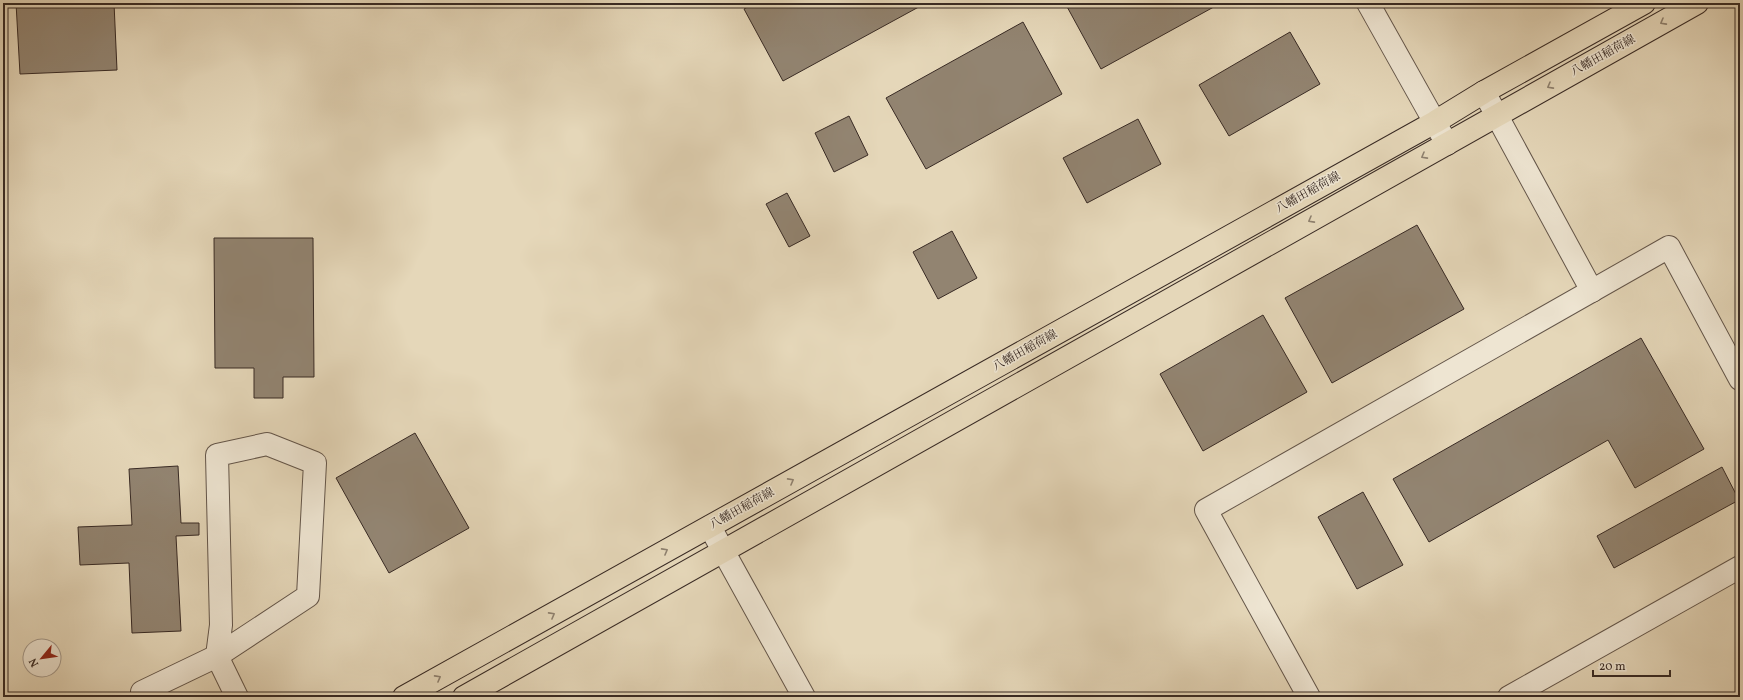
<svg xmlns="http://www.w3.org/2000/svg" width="1743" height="700" viewBox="0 0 1743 700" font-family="Vollkorn,'Noto Serif JP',serif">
<rect width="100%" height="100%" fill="#e5d7b9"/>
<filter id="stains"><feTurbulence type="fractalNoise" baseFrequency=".005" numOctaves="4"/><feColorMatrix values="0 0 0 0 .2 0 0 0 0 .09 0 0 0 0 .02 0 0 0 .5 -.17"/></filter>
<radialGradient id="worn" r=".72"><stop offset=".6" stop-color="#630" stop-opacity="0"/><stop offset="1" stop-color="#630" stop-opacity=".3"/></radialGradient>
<g fill="#928471" stroke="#382a24">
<path d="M16,3h98l3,67 -97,4z"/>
<path d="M755,3h171l-143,78 -39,-72z"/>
<path d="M1065,3h156l-120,66z"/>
<path d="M1023,22l39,72 -136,75 -40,-71z"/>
<path d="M1290,32l30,52 -91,52 -30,-51z"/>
<path d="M849,116l19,39 -34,17 -19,-39z"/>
<path d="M1138,119l23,45 -74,39 -24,-45z"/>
<path d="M787,193l23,43 -21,11 -23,-43z"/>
<path d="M1417,225l47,84 -132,74 -47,-85z"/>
<path d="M952,231l25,47 -39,21 -25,-47z"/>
<path d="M214,238h99l1,139h-31v21h-29v-30h-39z"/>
<path d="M1263,315l44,77 -104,59 -43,-77z"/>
<path d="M1641,338l63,111 -69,39 -27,-48 -179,102 -36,-63z"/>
<path d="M415,433l54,95 -80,45 -53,-95z"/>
<path d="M178,466l3,57h18v12l-23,1 5,95 -49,2 -3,-70 -49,2 -2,-38 54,-2 -3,-56z"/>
<path d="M1722,467l17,33 -125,68 -17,-32z"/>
<path d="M1363,492l40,73 -46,24 -39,-72z"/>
</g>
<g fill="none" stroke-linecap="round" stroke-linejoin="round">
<defs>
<g id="minor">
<path d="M1368,3l79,141"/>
<path d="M1484,92l108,199"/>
<path d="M267,444l48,19 -7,133 -91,60 4,-31 -4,-170z"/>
<path d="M710,527l94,170"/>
<path d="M142,692l75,-36 20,41"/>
<path d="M1309,697l-103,-187 463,-263 71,132"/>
<path d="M1509,697l231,-130"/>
</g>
<g id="major">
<path d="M404,697l1031,-575 49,-30 160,-89"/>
<path d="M464,697l1233,-694"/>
</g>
</defs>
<use href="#minor" stroke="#635549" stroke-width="24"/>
<use href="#major" stroke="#382a24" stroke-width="24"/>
<use href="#minor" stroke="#eee5d2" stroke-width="22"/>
<use href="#major" stroke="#e5d7b9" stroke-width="22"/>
</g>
<defs><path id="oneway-chevron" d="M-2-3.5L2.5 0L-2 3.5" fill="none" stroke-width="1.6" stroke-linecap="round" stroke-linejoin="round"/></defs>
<g stroke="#8e806e">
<use href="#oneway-chevron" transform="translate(1663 22) rotate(151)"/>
<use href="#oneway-chevron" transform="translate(1550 86) rotate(151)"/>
<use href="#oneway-chevron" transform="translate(1424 156) rotate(151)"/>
<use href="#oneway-chevron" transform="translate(1311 220) rotate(151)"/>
<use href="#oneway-chevron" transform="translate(791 481) rotate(-29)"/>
<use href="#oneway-chevron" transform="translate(665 551) rotate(-29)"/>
<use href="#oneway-chevron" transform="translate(552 615) rotate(-29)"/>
<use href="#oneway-chevron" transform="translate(438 678) rotate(-29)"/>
</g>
<g text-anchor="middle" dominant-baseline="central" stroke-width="3" stroke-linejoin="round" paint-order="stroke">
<g font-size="12" fill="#382a24" stroke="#eee5d2">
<text transform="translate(1603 56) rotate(-29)">八幡田稲荷線</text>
<text transform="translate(1308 193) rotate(-29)">八幡田稲荷線</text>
<text transform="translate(1025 351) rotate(-29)">八幡田稲荷線</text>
<text transform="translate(742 509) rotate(-29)">八幡田稲荷線</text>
</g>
</g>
<rect width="1743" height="700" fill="none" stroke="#e5d7b9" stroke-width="16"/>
<rect x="4" y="4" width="1735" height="692" fill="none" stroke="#382a24" stroke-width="2"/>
<rect x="8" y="8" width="1727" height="684" fill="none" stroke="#382a24"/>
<g transform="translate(42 658) rotate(241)"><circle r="19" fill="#eee5d2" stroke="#a59a8c"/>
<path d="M0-3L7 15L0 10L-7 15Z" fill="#8f2418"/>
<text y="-6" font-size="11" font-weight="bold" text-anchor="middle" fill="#382a24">N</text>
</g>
<path d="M1593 670v6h77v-6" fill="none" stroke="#382a24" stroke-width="2"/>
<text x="1599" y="670" font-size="12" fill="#382a24" stroke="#eee5d2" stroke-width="3" paint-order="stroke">20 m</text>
<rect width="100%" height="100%" filter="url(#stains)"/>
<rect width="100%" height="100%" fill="url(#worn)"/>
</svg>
